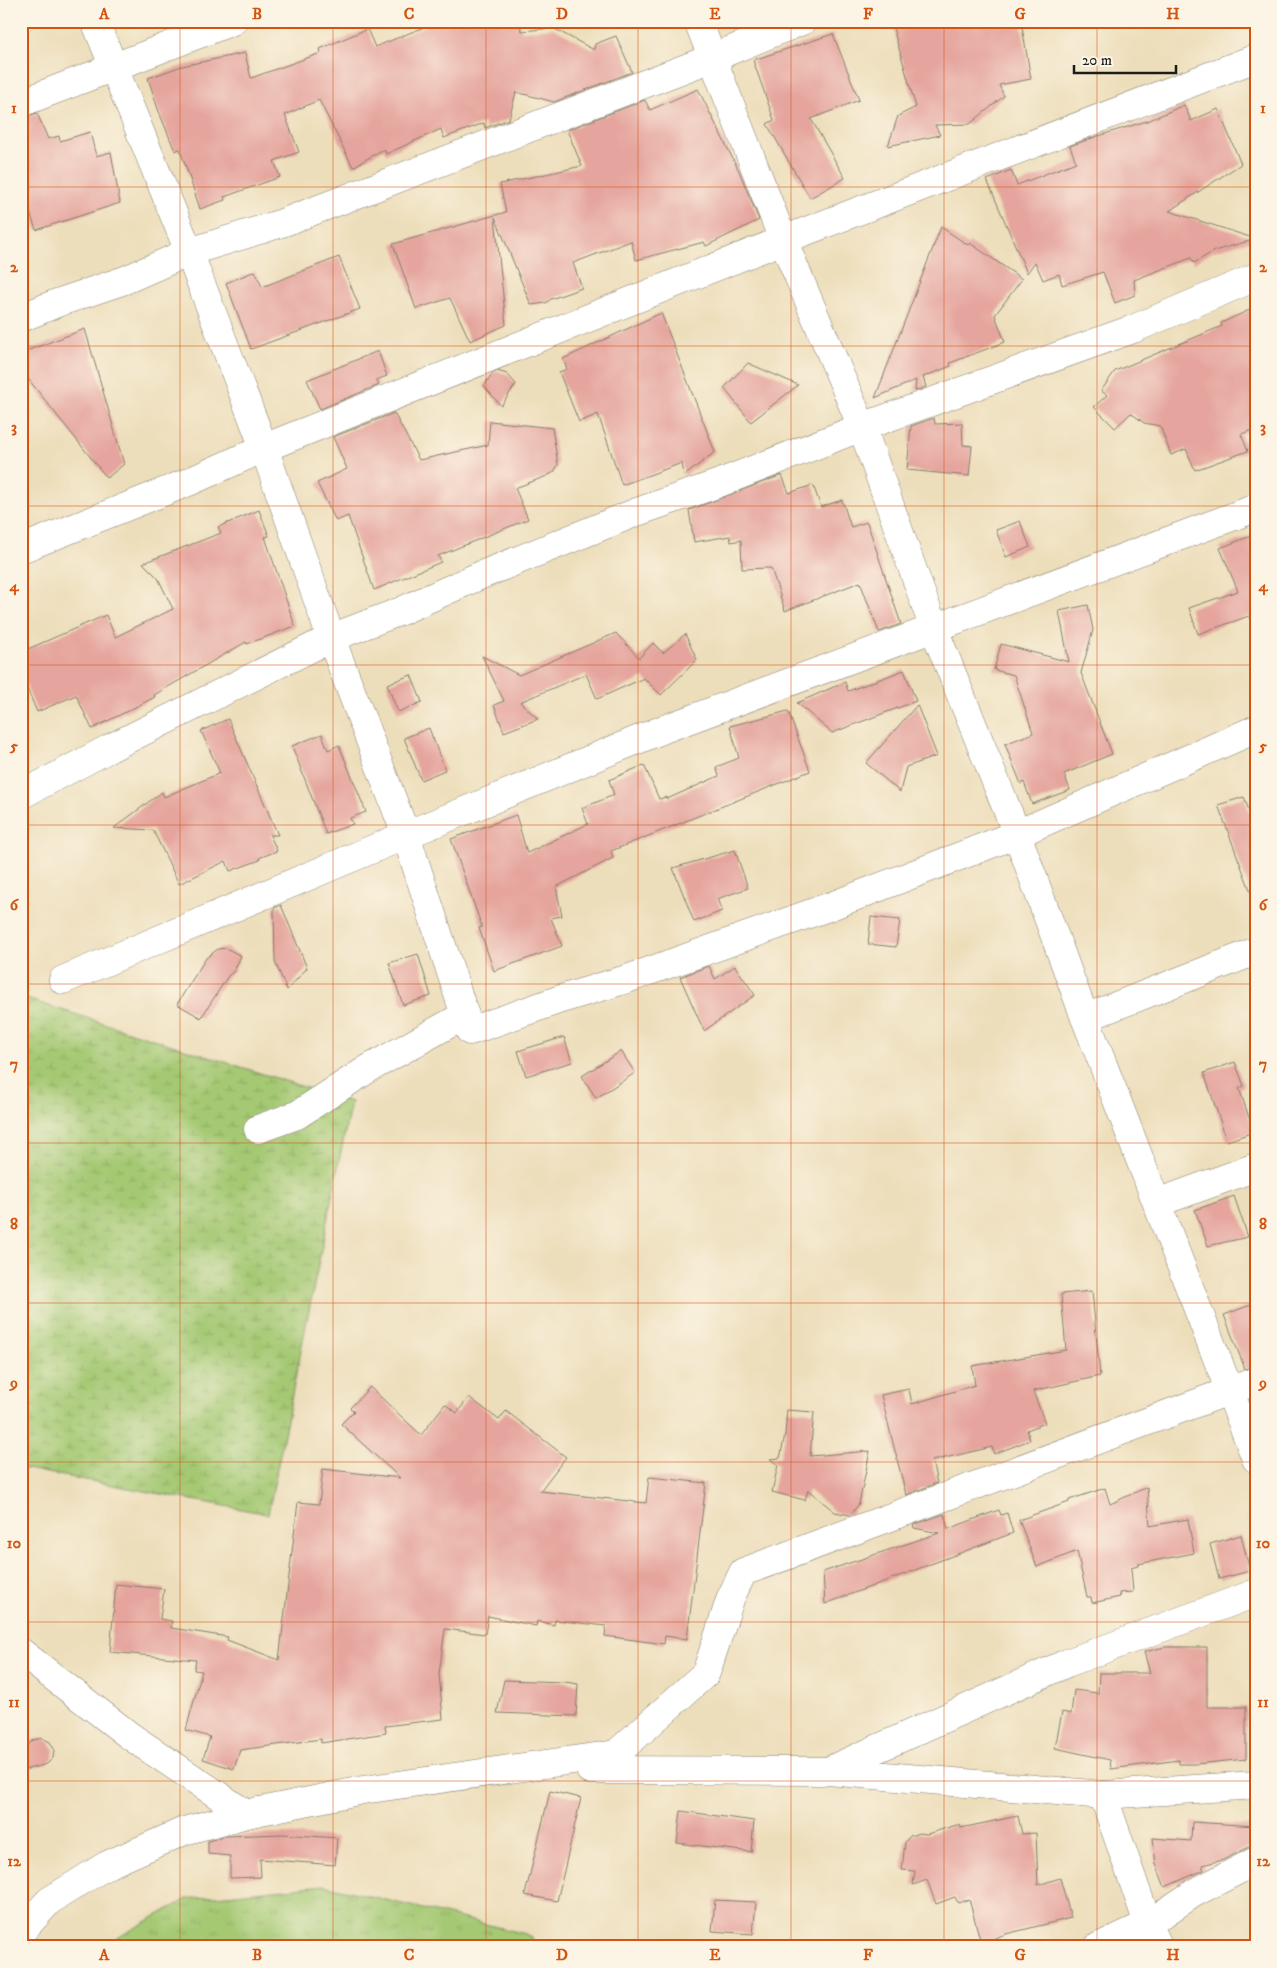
<svg xmlns="http://www.w3.org/2000/svg" width="1277" height="1968" viewBox="0 0 1277 1968" font-family="'IM FELL DW Pica',serif">
<defs>
<pattern id="grass-tufts" width="24" height="20" patternUnits="userSpaceOnUse" patternTransform="scale(1.25)"><rect width="24" height="20" fill="#a5c973"/><path d="M3 7l-1-3M5 7V3M7 7l1-3M15 17l-1-3M17 17v-4M19 17l1-3" fill="none" stroke="#8dac63"/></pattern>
<pattern id="wetland-marsh" width="20" height="14" patternUnits="userSpaceOnUse" patternTransform="scale(1.25)"><rect width="20" height="14" fill="#a5c973"/><path d="M1 5h8M5 5V1M11 12h8M15 12V8" fill="none" stroke="#8dac63"/></pattern>
</defs>
<rect width="100%" height="100%" fill="#fcf5e5"/>
<filter id="ink" filterUnits="userSpaceOnUse"><feTurbulence type="fractalNoise" baseFrequency=".02" numOctaves="2"/><feDisplacementMap in="SourceGraphic" scale="10" xChannelSelector="R" yChannelSelector="G"/><feConvolveMatrix kernelMatrix="1 2 1 2 8 2 1 2 1" color-interpolation-filters="sRGB"/></filter>
<filter id="wash" filterUnits="userSpaceOnUse"><feTurbulence type="fractalNoise" baseFrequency=".0096" numOctaves="4" result="noise"/><feDisplacementMap in="SourceGraphic" scale="20" xChannelSelector="R" yChannelSelector="G"/><feGaussianBlur stdDeviation="1.12" result="paint"/><feColorMatrix in="noise" values="0 0 0 0 0 0 0 0 0 0 0 0 0 0 0 0 0 1.4 0 .05"/><feComposite in="paint" operator="in"/></filter>
<g filter="url(#wash)">
<rect width="100%" height="100%" fill="#eddebb"/>
<path fill="url(#grass-tufts)" stroke="#607248" d="M324,1885l202,49 16,13h-441l86,-48z"/>
<path fill="url(#wetland-marsh)" stroke="#607248" d="M21,997l330,105 -83,412 -247,-46z"/>
<g id="blocks">
<g fill="#e5a59e">
<path d="M439,21h79l4,10 31,-3 41,22 1,-6 21,-8 16,36 -78,30 -38,-10 -7,27 -24,9 -1,-5 -40,15 -3,-9 -55,25 -2,-5 -31,18 -34,-67 -34,15 14,37 -25,9 6,16 -56,20 1,3 -25,9 -20,-60 -5,2 -16,-39 -11,-34 34,-12 63,-13 6,25 70,-25 -1,-4 47,-20 8,18z"/>
<path d="M891,21h130l10,58 -32,6 5,11 -34,28 -35,1 5,10 -52,11 10,-30 18,-9z"/>
<path d="M833,34l26,66 -48,19 34,59 -35,20 -43,-74 7,-4 -21,-60z"/>
<path d="M698,89l41,82 20,49 -53,26 -2,-4 -68,18 -5,-19 -58,22 9,25 -31,11 -5,4 -15,2 -36,-88 11,108 -36,16 -20,-43 -34,11 -23,-65 113,-32 -6,-28 82,-18 -15,-36 78,-30 5,10z"/>
<path d="M1184,105l7,16 27,-12 23,55 -72,47 87,28 -42,12 -20,12 -3,-5 -57,22 1,15 -20,8 -12,-31 -41,13 -3,-11 -16,6 -8,-18 -8,11 -40,-93 24,-10 6,15 59,-23 -6,-16 25,-9 55,-17z"/>
<path d="M37,113l11,26 11,-3 1,5 30,-9 6,24 15,-4 9,51 -84,27 -15,-44v-68z"/>
<path d="M941,227l27,18 2,-2 52,36 -27,36 10,27 -55,21 1,3 -28,11 3,10 -11,4 1,-11 -41,18z"/>
<path d="M339,257l21,52 -109,40 -25,-66 29,-12 7,16z"/>
<path d="M1256,307v122l-15,5 7,17 -53,19 -9,-21 -15,6 -11,-29 -16,-3 -13,-10 -16,15 -21,-21 13,-12 -6,-4 14,-20 107,-45 -1,-3z"/>
<path d="M661,313l54,139 -31,24 -2,-13 -60,22 -24,-71 -19,8 -20,-50 8,-3 -4,-10z"/>
<path d="M85,329l39,135 -17,14 -86,-108v-17z"/>
<path d="M378,351l9,25 -11,4 3,5 -59,24 -13,-29z"/>
<path d="M748,363l50,22 -47,37 -27,-34z"/>
<path d="M497,371l10,3 9,10 -15,22 -17,-20 8,-12z"/>
<path d="M394,413l25,47 69,-15 2,-24 62,7 6,37 -4,7 -7,4 -32,12 13,31 -90,37 3,6 -67,28 -26,-74 -12,5 -19,-38 30,-14 -14,-32z"/>
<path d="M934,418l1,6 27,-1 1,22 9,1 -3,30 -62,-6 4,-44z"/>
<path d="M782,475l7,18 24,-8 8,22 21,-7 9,27 16,-5 34,102 -22,8 -19,-50 -75,29 -14,-43 -29,1 -1,-29 -10,2 -1,-6 -36,6 -5,-32z"/>
<path d="M259,510l10,26 -4,1 30,89 -48,18 -1,-2 -92,53 1,2 -63,32 -16,-34 -39,17 -16,-38v-22l85,-37 9,22 58,-28 -15,-31 -15,-15 78,-30 -3,-6z"/>
<path d="M1020,521l10,26 -24,10 -10,-27z"/>
<path d="M1256,534v97l-7,-15 -51,18 -9,-26 49,-17 -18,-43z"/>
<path d="M1088,605l5,25 -12,43 31,81 -48,20 6,16 -38,14 -8,-22 -3,2 -16,-40 28,-11 -19,-58 -20,-5 7,-26 68,18 -10,-51z"/>
<path d="M616,633l23,25 14,-15 10,10 22,-19 12,26 -36,35 -17,-17 -47,21 -11,-25 -66,28 18,17 -34,13 -10,-27 10,-4 -22,-45 37,19z"/>
<path d="M904,670l12,31 -84,32 -35,-30 48,-21 3,9z"/>
<path d="M411,675l11,27 -24,10 -11,-28z"/>
<path d="M917,705l20,51 -31,11 -6,25 -34,-29z"/>
<path d="M788,711l22,60 -199,80 2,7 -57,29 6,29 -11,2 11,28 -68,25 -15,-43 3,-1 -31,-88 65,-24 11,38 61,-29 -6,-16 32,-13 -5,-15 35,-15 15,34 7,-2 1,2 52,-23 -3,-9 23,-9 -9,-32z"/>
<path d="M228,719l50,116h-8l7,16 -18,7 1,2 -30,11 -4,-10 -47,23 -26,-54 -39,-2 48,-36 2,5 56,-24 -19,-42z"/>
<path d="M429,728l16,42 -24,10 -17,-42z"/>
<path d="M322,734l6,16 11,-5 27,67 -16,6 3,6 -27,10 -34,-88z"/>
<path d="M1244,797l12,33v68h-3l-35,-93z"/>
<path d="M735,850l13,38 -31,11 5,12 -28,11 -21,-54z"/>
<path d="M281,905l26,63 -20,22 -12,-28 -1,-54z"/>
<path d="M871,917l29,3 -4,27 -28,-3z"/>
<path d="M226,948l15,8 -7,15 -6,5 -27,42 -24,-14 29,-46 12,-9z"/>
<path d="M418,954l13,42 -28,9 -14,-42z"/>
<path d="M709,966l6,13 20,-13 20,29 -51,36 -24,-54z"/>
<path d="M564,1037l8,25 -46,14 -8,-25z"/>
<path d="M621,1051l14,22 -39,25 -14,-22z"/>
<path d="M1235,1062l9,24 -5,2 15,44 -27,9 -23,-68z"/>
<path d="M1234,1196l14,41 -40,9 -13,-36z"/>
<path d="M1092,1291l8,85 -67,15 12,32 -18,7 3,10 -36,14 -2,-7 -60,14 5,22 -31,12 -25,-100 28,-6 3,15 63,-19 -3,-19 94,-16 -5,-56z"/>
<path d="M1256,1303v63l-11,3 -21,-54z"/>
<path d="M370,1387l51,48 24,-31 12,9 12,-16 30,23 7,-9 60,46 -26,34 106,12 3,-26 57,6 -19,156 -22,-3 -1,8 -59,-8 1,-10 -51,-6 -1,5 -17,-4 -1,5 -48,-10 -3,18 -40,-5 -6,45 4,45 -58,7 1,7 -65,10v-4l-81,11 -6,19 -31,-10 7,-22 -24,-7 16,-59 -8,-1 2,-10 -86,-8 6,-68 48,5 -4,30 12,2 -1,7 57,9 -1,3 52,20 19,-158 21,2 4,-35 77,9 -59,-54 13,-13 -4,-3z"/>
<path d="M787,1410l27,2 -4,44 60,-5 -11,53 -9,11 -15,-3 -27,-22 -3,10 -33,-8 6,-27 -8,-6 10,-1 5,-23z"/>
<path d="M1147,1487l3,39 38,-7 6,34 -56,11v2l-7,2 2,24 -14,1 1,4 -28,6 -1,-6h-4l-10,-46 -40,16 -18,-47 50,-18v-2l36,-12 5,16z"/>
<path d="M999,1510l2,5 6,-2 6,20 -188,71 -2,-32 116,-39 -25,-5 -1,-3 31,-11 4,15z"/>
<path d="M1241,1535l9,36 -31,8 -9,-35z"/>
<path d="M1165,1647h42v60h39v52l-50,5h-17v-4l-68,9 -1,-9 -55,-12 7,-36 9,2 3,-24 24,3 1,-20h51l-6,-21z"/>
<path d="M504,1680l61,2 13,2 -2,32 -79,-3z"/>
<path d="M42,1738l8,4 4,7 -1,9 -6,6 -23,6 3,-24 6,-6z"/>
<path d="M550,1791l31,7 -24,103 -32,-6z"/>
<path d="M681,1811l73,10 -3,31 -74,-9z"/>
<path d="M1018,1816l4,18 14,-1 2,52 22,-7 11,40 -65,16 -25,9 -12,-44 -11,4 -3,-6 -19,7 -9,-24 -14,5 2,-14 -13,-1 3,-28 5,-6 9,-3 8,1 33,-10 1,4z"/>
<path d="M1192,1822l64,4v20l-7,1 -26,13 -21,5 2,5 -39,17 -9,-23 -3,-26 38,3z"/>
<path d="M284,1834l53,4 -2,27 -75,-6 1,18 -31,1v-22l-22,-2v-13l17,-5z"/>
<path d="M715,1900l41,2 -3,32 -41,-3z"/>
</g>
</g>
</g>
<g filter="url(#ink)">
<use href="#blocks" fill-opacity="0" stroke="#847d6c" stroke-width="1"/>
<g fill="none" stroke-linecap="round" stroke-linejoin="round">
<defs>
<g id="minor">
<path d="M95,21l94,231 75,196 67,190 75,197 64,196 91,-32 66,-20 204,-73 186,-72 239,-105"/>
<path d="M698,21l85,219 79,187 72,202 83,205 68,184 171,441"/>
<path d="M21,103l212,-82"/>
<path d="M21,318l36,-15 68,-23 64,-28 93,-29 430,-165 90,-37"/>
<path d="M21,549l170,-68 73,-33 519,-208 473,-182"/>
<path d="M21,795l89,-47 221,-110 70,-27 78,-35 158,-64 80,-28 145,-57 271,-98 123,-52"/>
<path d="M63,980l343,-145 258,-106 592,-221"/>
<path d="M1085,1018l171,-67"/>
<path d="M258,1129l39,-14 71,-46 97,-54"/>
<path d="M1157,1203l99,-36"/>
<path d="M21,1652l109,84 116,78 117,-24 253,-36 90,-81 25,-76 12,-25 513,-191"/>
<path d="M590,1770l238,1 275,24 153,-10"/>
<path d="M830,1770l237,-107 189,-70"/>
<path d="M1103,1795l45,129 11,23"/>
<path d="M21,1932l28,-31 58,-36 77,-34 74,-20"/>
<path d="M1098,1947l50,-23 46,-31 62,-32"/>
</g>
</defs>
<use href="#minor" stroke="#847d6c" stroke-width="29"/>
<use href="#minor" stroke="#fff" stroke-width="28"/>
</g>
</g>
<path fill="none" stroke="#d4530e" stroke-width="1" stroke-opacity="0.55" d="M180,21v1926M333,21v1926M486,21v1926M638,21v1926M791,21v1926M944,21v1926M1097,21v1926M21,187h1235M21,346h1235M21,506h1235M21,665h1235M21,825h1235M21,984h1235M21,1143h1235M21,1303h1235M21,1462h1235M21,1622h1235M21,1781h1235"/>
<rect width="1277" height="1968" fill="none" stroke="#fcf5e5" stroke-width="55"/>
<path d="M1074 65v8h102v-8" fill="none" stroke="#1c1c1c" stroke-width="2.5"/>
<text x="1082" y="65" font-size="15" fill="#1c1c1c" stroke="#fcf5e5" stroke-width="4" paint-order="stroke">20 m</text>
<rect x="28" y="28" width="1222" height="1912" fill="none" stroke="#d4530e" stroke-width="2"/>
<g font-size="16" text-anchor="middle" font-weight="bold" fill="#d4530e">
<text x="104" y="19">A</text>
<text x="257" y="19">B</text>
<text x="409" y="19">C</text>
<text x="562" y="19">D</text>
<text x="715" y="19">E</text>
<text x="868" y="19">F</text>
<text x="1020" y="19">G</text>
<text x="1173" y="19">H</text>
<text x="14" y="113">1</text>
<text x="1263" y="113">1</text>
<text x="14" y="272">2</text>
<text x="1263" y="272">2</text>
<text x="14" y="432">3</text>
<text x="1263" y="432">3</text>
<text x="14" y="591">4</text>
<text x="1263" y="591">4</text>
<text x="14" y="751">5</text>
<text x="1263" y="751">5</text>
<text x="14" y="910">6</text>
<text x="1263" y="910">6</text>
<text x="14" y="1069">7</text>
<text x="1263" y="1069">7</text>
<text x="14" y="1229">8</text>
<text x="1263" y="1229">8</text>
<text x="14" y="1388">9</text>
<text x="1263" y="1388">9</text>
<text x="14" y="1548">10</text>
<text x="1263" y="1548">10</text>
<text x="14" y="1707">11</text>
<text x="1263" y="1707">11</text>
<text x="14" y="1866">12</text>
<text x="1263" y="1866">12</text>
<text x="104" y="1960">A</text>
<text x="257" y="1960">B</text>
<text x="409" y="1960">C</text>
<text x="562" y="1960">D</text>
<text x="715" y="1960">E</text>
<text x="868" y="1960">F</text>
<text x="1020" y="1960">G</text>
<text x="1173" y="1960">H</text>
</g>
</svg>
